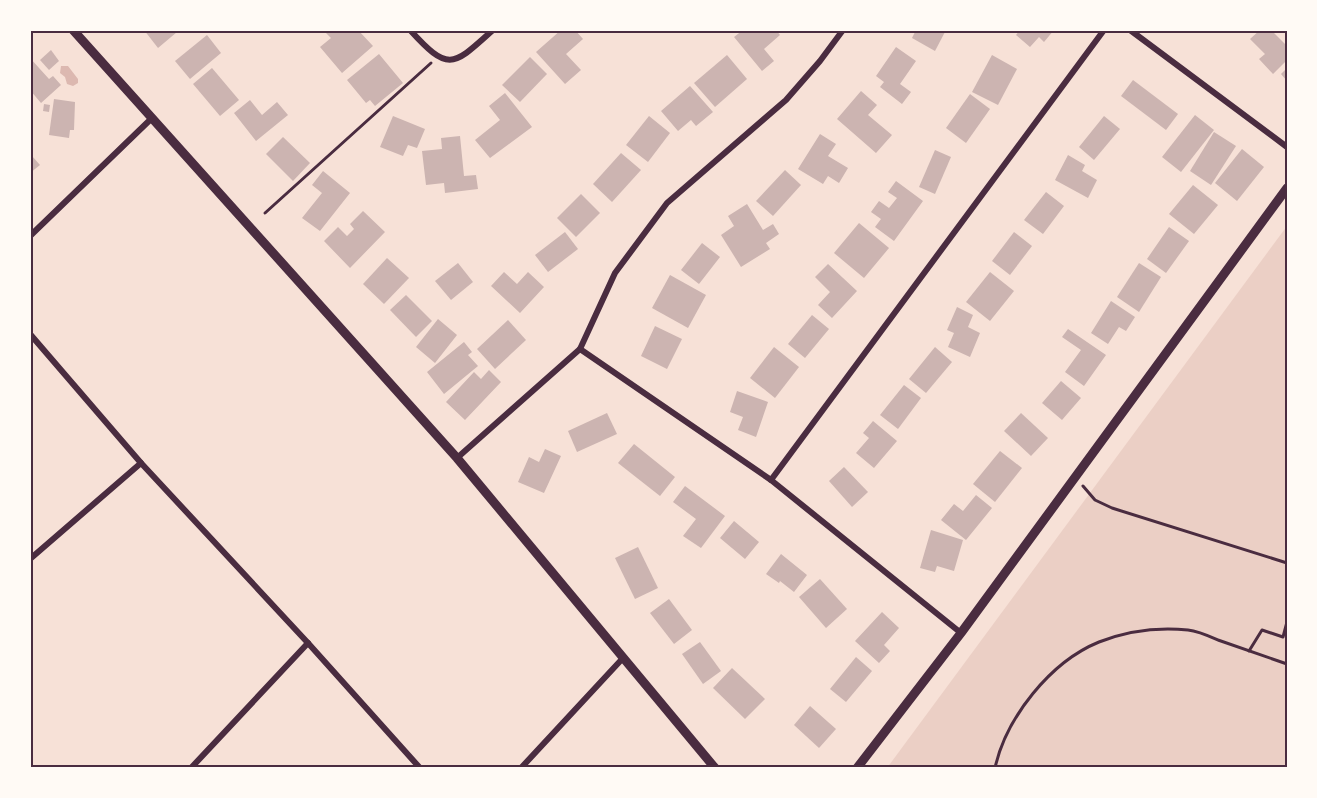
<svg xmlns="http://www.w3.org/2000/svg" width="1317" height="798" viewBox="0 0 1317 798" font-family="'Fira Sans Condensed',sans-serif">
<rect width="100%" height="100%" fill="#f7e1d7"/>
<path fill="#ebcfc5" d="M1287,226v542h-400z"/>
<path fill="#dcb8b0" d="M61,66h7l10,13v4l-5,3 -6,-2 -2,-7 -5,-4z"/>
<g fill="#ccb4b1">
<path d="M144,30h32l1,2 -19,16z"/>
<path d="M329,30h29l15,16 -31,27 -22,-26 11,-9 -5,-5z"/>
<path d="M561,30h14l8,9 -17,15 15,16 -16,14 -29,-32z"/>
<path d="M743,30h33l4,5 -16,14 10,12 -12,10 -28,-34z"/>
<path d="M916,30h30l-11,21 -23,-13z"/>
<path d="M1020,30h34l-10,12 -5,-5 -9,10 -14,-12z"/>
<path d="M1260,30h11l16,16v14l-14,14 -14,-15 6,-5 -15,-15z"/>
<path d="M207,35l14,18 -31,26 -15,-18z"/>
<path d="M896,47l20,14 -16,23 11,8 -9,12 -22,-17 4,-5 -8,-6z"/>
<path d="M51,50l8,11 -10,9 -9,-10z"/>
<path d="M379,54l24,29 -28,23 -5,-6 -4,3 -19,-23z"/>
<path d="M727,55l20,24 -32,28 -21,-24z"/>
<path d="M992,55l25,14 -19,36 -26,-13z"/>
<path d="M530,57l17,17 -27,28 -18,-17z"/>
<path d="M30,58l19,21 4,-3 8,9 -20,18 -11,-13z"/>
<path d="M212,68l27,32 -19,16 -27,-32z"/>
<path d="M1287,68v13l-6,-7z"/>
<path d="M1133,80l45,34 -12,16 -45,-34z"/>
<path d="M690,86l23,26 -17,14 -5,-6 -13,11 -17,-20z"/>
<path d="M861,91l16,14 -9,10 24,20 -16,18 -39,-34z"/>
<path d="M505,93l27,34 -42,31 -15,-18 25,-20 -11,-14z"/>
<path d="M970,94l20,15 -24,34 -20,-15z"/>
<path d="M54,99l21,3 -1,28h-4l-1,8 -20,-3z"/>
<path d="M250,100l12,15 15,-13 11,13 -32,26 -22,-28z"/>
<path d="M44,104l6,1 -1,7 -6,-1z"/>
<path d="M1195,115l19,15 -33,42 -19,-15z"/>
<path d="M393,116l32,13 -8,19 -9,-3 -5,11 -23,-9z"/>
<path d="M649,116l21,17 -22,29 -22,-17z"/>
<path d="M1104,116l16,13 -26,31 -15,-13z"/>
<path d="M1214,132l22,14 -25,39 -21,-14z"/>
<path d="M820,134l16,10 -8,12 20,12 -9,15 -11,-7 -5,8 -25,-15z"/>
<path d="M460,136l4,40 12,-1 2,14 -33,4 -1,-10 -18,2 -4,-34 20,-2 -1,-11z"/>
<path d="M283,137l27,26 -17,18 -27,-27z"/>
<path d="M1242,149l22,18 -27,34 -22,-18z"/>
<path d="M935,150l16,7 -16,37 -16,-7z"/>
<path d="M621,153l20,17 -29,32 -19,-18z"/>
<path d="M1068,155l17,10 -3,6 15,9 -9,18 -33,-18z"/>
<path d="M32,156l8,9 -10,8v-16z"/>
<path d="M785,170l16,15 -28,31 -17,-15z"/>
<path d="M323,171l27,22 -30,38 -18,-13 20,-25 -10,-8z"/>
<path d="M896,181l27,20 -29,40 -19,-14 6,-8 -10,-7 8,-11 10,7 8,-10 -9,-6z"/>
<path d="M1193,185l25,20 -24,29 -25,-20z"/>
<path d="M1046,192l18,14 -21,28 -19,-14z"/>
<path d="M581,194l19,19 -24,24 -19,-19z"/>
<path d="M747,204l16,26 10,-6 6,10 -13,9 4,6 -29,18 -20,-32 13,-9 -6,-10z"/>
<path d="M363,211l22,21 -35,36 -26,-27 14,-14 9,9 7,-7 -4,-5z"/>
<path d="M859,223l30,25 -25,30 -30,-25z"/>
<path d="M1169,227l20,14 -23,32 -19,-14z"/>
<path d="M565,232l13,17 -30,23 -13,-17z"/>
<path d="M1014,232l18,14 -22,29 -18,-14z"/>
<path d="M702,243l18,14 -21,27 -18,-14z"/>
<path d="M387,258l22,20 -25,26 -21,-20z"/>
<path d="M458,263l15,19 -22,18 -16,-19z"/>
<path d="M1139,263l22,14 -22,35 -22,-15z"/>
<path d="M828,264l29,27 -25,27 -14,-13 12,-13 -15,-15z"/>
<path d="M504,272l13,12 11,-12 16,15 -24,26 -29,-27z"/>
<path d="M990,272l24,19 -24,30 -24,-19z"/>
<path d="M670,275l36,20 -18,33 -36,-20z"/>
<path d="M406,295l26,26 -16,16 -26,-27z"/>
<path d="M1111,301l24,16 -9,14 -7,-4 -11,17 -17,-11z"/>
<path d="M957,307l16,8 -5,12 12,6 -10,24 -22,-10 6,-14 -7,-3z"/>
<path d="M812,315l17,14 -24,29 -17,-14z"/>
<path d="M438,319l19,16 -22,28 -19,-16z"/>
<path d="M508,320l18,20 -31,29 -18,-20z"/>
<path d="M655,326l27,13 -15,30 -26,-13z"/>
<path d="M1068,329l38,26 -22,31 -19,-14 16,-22 -19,-13z"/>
<path d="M464,342l8,10 -4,3 10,11 -34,28 -17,-22z"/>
<path d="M774,347l25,20 -24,31 -25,-20z"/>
<path d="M935,347l17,15 -26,31 -17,-14z"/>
<path d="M489,370l12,12 -36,38 -19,-18 28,-30 7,7z"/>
<path d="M1061,381l20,17 -19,22 -20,-17z"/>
<path d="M904,385l17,13 -23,31 -18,-14z"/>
<path d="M737,391l31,11 -12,35 -18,-7 5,-13 -13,-5z"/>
<path d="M607,413l10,21 -40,18 -9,-21z"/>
<path d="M1021,413l27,25 -17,18 -27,-25z"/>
<path d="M873,421l24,20 -23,27 -18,-15 13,-15 -6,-5z"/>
<path d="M634,444l41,33 -15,19 -42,-33z"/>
<path d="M545,449l16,7 -17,37 -26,-11 11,-25 10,5z"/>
<path d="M1000,451l22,17 -27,34 -22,-18z"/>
<path d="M844,467l24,25 -16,15 -23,-26z"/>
<path d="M685,486l40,30 -24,32 -18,-12 13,-17 -23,-17z"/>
<path d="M976,495l16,13 -26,32 -25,-20 13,-16 9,7z"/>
<path d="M734,521l25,21 -14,17 -25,-21z"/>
<path d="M931,530l32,10 -9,31 -17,-5 -2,6 -15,-4z"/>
<path d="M638,547l20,41 -23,11 -20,-41z"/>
<path d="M781,554l26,21 -13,17 -14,-11 -1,2 -13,-9z"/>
<path d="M820,579l27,30 -21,19 -27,-31z"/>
<path d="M669,599l23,31 -18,14 -24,-31z"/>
<path d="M882,612l17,16 -15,17 6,6 -11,12 -24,-22z"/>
<path d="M700,642l21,29 -18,13 -21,-30z"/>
<path d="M856,657l16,14 -26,31 -16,-13z"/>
<path d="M732,668l33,31 -20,20 -32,-31z"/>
<path d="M810,706l26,23 -17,19 -25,-23z"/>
</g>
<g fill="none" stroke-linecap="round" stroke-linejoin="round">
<g stroke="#4a2c40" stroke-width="3">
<path d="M265,213l166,-150"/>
<path d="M1083,486l12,14 17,8 175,55"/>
<path d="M1249,651l13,-21 21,7 4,-15"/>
<path d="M995,768c11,-50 55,-106 104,-126 28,-11 59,-15 89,-12 10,1 21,6 30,10 23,8 46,16 69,24"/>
</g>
<g stroke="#4a2c40" stroke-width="6">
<path d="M410,30c39,43 43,36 83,0"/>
<path d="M1130,30l157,117"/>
<path d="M30,236l122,-118"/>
<path d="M30,334l111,129 167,180 112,125"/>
<path d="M580,349l191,131 190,153"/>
<path d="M457,458l123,-109 35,-76 52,-70 119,-103 34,-39 23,-31"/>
<path d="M771,480l333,-450"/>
<path d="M30,559l111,-96"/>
<path d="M191,768l117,-125"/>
<path d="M521,768l102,-110"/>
</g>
<g stroke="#4a2c40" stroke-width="9">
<path d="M73,30l384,428 258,310"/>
<path d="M857,768l104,-135 326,-445"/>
</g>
</g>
<rect width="1317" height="798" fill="none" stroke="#fffaf5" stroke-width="63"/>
<rect x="32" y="32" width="1254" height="734" fill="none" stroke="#4a2c40" stroke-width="2"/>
</svg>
